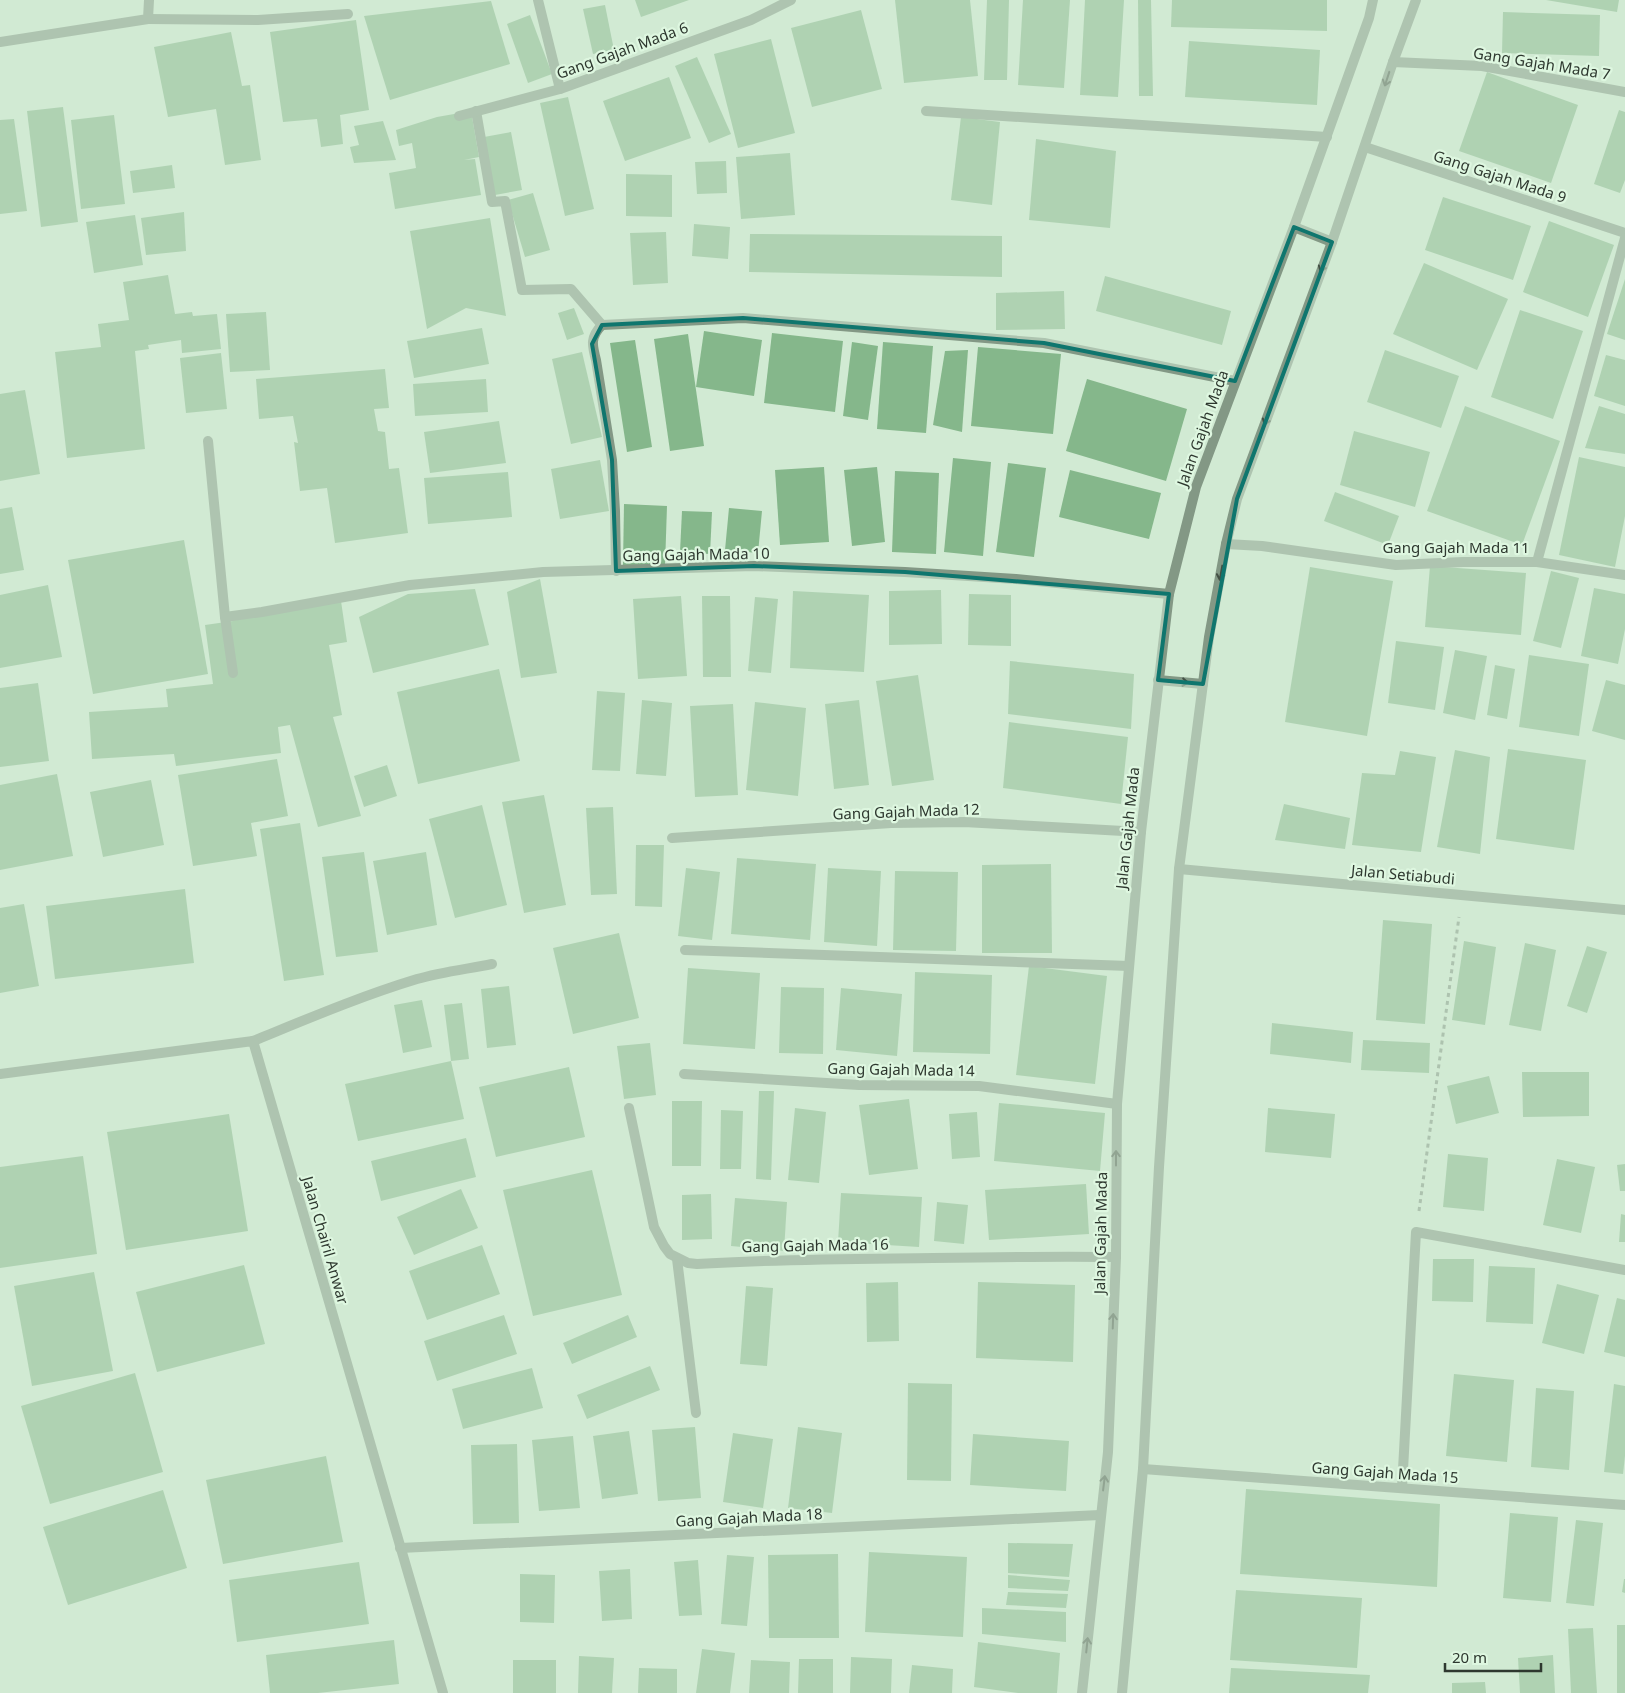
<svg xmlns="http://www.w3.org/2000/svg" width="1625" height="1693" viewBox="0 0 1625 1693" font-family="'Noto Sans',sans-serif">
<rect width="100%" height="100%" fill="#d1ead3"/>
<g fill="#85b78b">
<path d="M635,0h54l-48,17z"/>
<path d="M895,0h75l8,76 -74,7z"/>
<path d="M987,0h22l-2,80h-23z"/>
<path d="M1023,0h47l-6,88 -46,-3z"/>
<path d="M1085,0h39l-6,97 -38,-2z"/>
<path d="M1138,0h13l2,96h-14z"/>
<path d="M1172,0h155v31l-156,-4z"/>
<path d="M1546,0h73l-2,12z"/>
<path d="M491,1l19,63 -120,36 -26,-84z"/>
<path d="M605,5l9,45 -21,4 -10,-45z"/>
<path d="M861,10l21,79 -70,18 -21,-79z"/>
<path d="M1503,12l97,3 -1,41 -97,-3z"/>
<path d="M530,15l22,59 -24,9 -21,-59z"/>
<path d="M356,20l13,90 -29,5 3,29 -22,3 -4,-28 -34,3 -13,-90z"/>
<path d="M231,32l11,54 8,-1 11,75 -36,5 -9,-56 -48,8 -14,-70z"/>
<path d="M771,39l24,94 -57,15 -24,-94z"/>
<path d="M1189,41l131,9 -3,55 -132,-8z"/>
<path d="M697,57l34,77 -22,9 -34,-77z"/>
<path d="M1487,72l91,33 -27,78 -92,-32z"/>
<path d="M669,77l22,61 -66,23 -22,-60z"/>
<path d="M568,97l26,112 -29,7 -25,-113z"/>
<path d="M63,107l15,115 -37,5 -14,-116z"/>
<path d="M1619,110l6,2v68l-5,13 -26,-9z"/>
<path d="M471,111l8,46 -15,3 11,-1 6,36 -86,14 -6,-36 27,-5 -4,-25 -13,3 -3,-16 41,-13z"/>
<path d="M114,115l11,89 -44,5 -10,-89z"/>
<path d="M961,117l39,5 -8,83 -41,-5z"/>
<path d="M14,119l13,92 -27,3v-94z"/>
<path d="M383,121l13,39 -42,3 -4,-16 9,-2 -5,-19z"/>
<path d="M511,132l11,58 -27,5 -11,-58z"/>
<path d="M1036,139l80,12 -6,77 -81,-8z"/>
<path d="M790,153l5,62 -54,4 -5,-62z"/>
<path d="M726,161l1,32 -30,1 -2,-32z"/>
<path d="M172,165l3,23 -42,5 -3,-22z"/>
<path d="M626,174l46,1v42l-46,-1z"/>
<path d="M533,193l17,57 -25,7 -17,-57z"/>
<path d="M1443,197l88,29 -18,54 -88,-30z"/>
<path d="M184,212l2,39 -40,4 -5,-37z"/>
<path d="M135,215l8,50 -49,8 -8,-51z"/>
<path d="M490,218l16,98 -40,-8 -39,21 -17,-98z"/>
<path d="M1549,221l65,24 -26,72 -65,-25z"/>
<path d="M694,224l36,3 -2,32 -36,-3z"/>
<path d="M666,232l2,51 -35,2 -3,-52z"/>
<path d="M750,234l252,2v41l-253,-5z"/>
<path d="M1424,263l84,36 -31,71 -84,-36z"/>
<path d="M168,275l7,39 17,-2 1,4 24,-2 4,35 -39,4 -1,-13 -33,5 1,4 -14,2 10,98 -78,9 -12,-106 46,-5 -3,-23 31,-4 -6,-38z"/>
<path d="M1105,276l126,35 -9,34 -126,-34z"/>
<path d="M1625,279v61l-18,-6z"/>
<path d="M1064,291l1,38 -69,1v-37z"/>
<path d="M574,308l10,26 -17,6 -9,-27z"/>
<path d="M1520,310l63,21 -30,88 -62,-22z"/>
<path d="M266,312l4,58 -40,2 -4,-58z"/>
<path d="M482,328l7,36 -75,14 -7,-37z"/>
<path d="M704,331l58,9 -8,56 -58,-9z"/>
<path d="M772,333l71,8 -8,71 -71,-9z"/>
<path d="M688,334l16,112 -34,5 -16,-112z"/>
<path d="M635,340l17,107 -25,5 -17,-109z"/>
<path d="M852,342l26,4 -10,74 -25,-4z"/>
<path d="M883,342l50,4 -7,87 -49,-4z"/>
<path d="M978,347l83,7 -8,80 -82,-8z"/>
<path d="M968,350l-6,82 -29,-7 12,-74z"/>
<path d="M1385,350l74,26 -18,52 -74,-26z"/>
<path d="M582,352l20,85 -31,7 -19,-85z"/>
<path d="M221,353l6,56 -41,4 -6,-55z"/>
<path d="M1606,355l19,5v46l-31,-10z"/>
<path d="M385,369l4,39 -15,1 4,22 7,1 4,37 10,-1 9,65 -73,10 -8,-55 -27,3 -6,-49 4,1 -5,-27 -34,3 -3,-40z"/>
<path d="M486,379l2,33 -73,4 -2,-32z"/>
<path d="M1087,379l100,30 -21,72 -100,-30z"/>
<path d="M25,390l15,84 -40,7v-87z"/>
<path d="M1465,406l95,35 -38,104 -95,-34z"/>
<path d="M1599,406l26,8v40l-40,-6z"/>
<path d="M499,421l7,42 -76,10 -6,-41z"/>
<path d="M1354,431l76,21 -15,55 -75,-22z"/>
<path d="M1579,457l46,10v49l-10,51 -56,-12z"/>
<path d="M953,458l38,4 -8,94 -39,-4z"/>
<path d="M600,460l9,51 -49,8 -9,-50z"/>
<path d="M1008,463l38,5 -12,89 -38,-5z"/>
<path d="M824,467l5,75 -49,3 -5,-75z"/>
<path d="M877,467l8,75 -33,4 -8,-76z"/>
<path d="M1070,470l91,23 -12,46 -90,-22z"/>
<path d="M895,471l44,2 -3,81 -44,-2z"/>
<path d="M508,472l4,45 -84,7 -4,-46z"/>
<path d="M1335,492l64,24 -11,29 -64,-24z"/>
<path d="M624,504l43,2 -2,60 -42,-1z"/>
<path d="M12,507l12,63 -24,4v-65z"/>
<path d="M729,508l33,3 -4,42 -33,-3z"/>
<path d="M682,511l30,1 -2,42 -30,-2z"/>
<path d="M184,540l24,134 -115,20 -25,-134z"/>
<path d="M1430,566l96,7 -5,62 -96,-8z"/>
<path d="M1310,567l83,14 -26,155 -82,-14z"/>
<path d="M1551,571l28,7 -18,70 -28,-7z"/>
<path d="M540,579l17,94 -36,5 -14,-86z"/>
<path d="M48,585l14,72 -62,11v-73z"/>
<path d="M1594,588l31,6v35l-7,35 -37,-8z"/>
<path d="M475,589l14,56 -116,28 -14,-56 49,-23z"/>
<path d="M941,590l1,54 -53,1v-54z"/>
<path d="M793,591l76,4 -5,77 -74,-4z"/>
<path d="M969,594l42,1v51l-43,-1z"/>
<path d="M681,596l6,80 -49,3 -5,-80z"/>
<path d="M702,596h28l1,81h-28z"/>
<path d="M755,597l23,2 -7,74 -23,-2z"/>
<path d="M341,601l6,41 -18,3 13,70 -9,2 28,99 -43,11 -28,-102 -12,2 3,26 -105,13 -2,-12 -82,5 -3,-47 79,-5 -2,-18 47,-5 -8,-59 28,-4v-3z"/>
<path d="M1396,641l48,6 -9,63 -47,-7z"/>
<path d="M1455,650l32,6 -12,64 -32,-7z"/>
<path d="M1529,655l60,9 -10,72 -60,-9z"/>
<path d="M1010,661l124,13 -3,55 -123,-15z"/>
<path d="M1495,665l20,4 -8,50 -20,-4z"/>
<path d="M499,669l21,92 -102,23 -21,-92z"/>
<path d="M918,675l16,105 -42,6 -16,-105z"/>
<path d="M1606,680l19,5v55l-33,-9z"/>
<path d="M38,683l11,78 -49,6v-79z"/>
<path d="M597,691l28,2 -5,78 -28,-1z"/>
<path d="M642,700l30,3 -6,73 -30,-2z"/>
<path d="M859,700l10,85 -35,4 -9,-85z"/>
<path d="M755,702l51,6 -8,88 -52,-6z"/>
<path d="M733,704l5,91 -43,2 -5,-91z"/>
<path d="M1009,722l119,15 -7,67 -118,-16z"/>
<path d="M1508,749l78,11 -12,90 -78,-11z"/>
<path d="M1455,750l35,7 -10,97 -43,-7z"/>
<path d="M1400,751l36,6 -15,95 -69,-7 10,-72 33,2z"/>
<path d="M277,759l11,57 -37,7 6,33 -64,10 -15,-91z"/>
<path d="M387,765l10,31 -33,11 -10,-31z"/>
<path d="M57,774l16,82 -73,14v-85z"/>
<path d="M151,780l13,65 -61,12 -13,-65z"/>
<path d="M544,795l22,110 -42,8 -22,-111z"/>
<path d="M1284,804l66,14 -5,31 -70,-9z"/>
<path d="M482,805l25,100 -52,13 -26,-99z"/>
<path d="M613,807l4,87 -26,1 -5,-87z"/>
<path d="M300,823l24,152 -40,6 -24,-152z"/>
<path d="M636,845h28l-2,62 -27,-1z"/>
<path d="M364,852l14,100 -42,5 -14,-100z"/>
<path d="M426,852l11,73 -50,10 -14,-74z"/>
<path d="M737,858l79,6 -6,76 -79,-6z"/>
<path d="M1051,864l1,89h-70v-88z"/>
<path d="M686,868l34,4 -8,68 -34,-4z"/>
<path d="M828,868l53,3 -4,75 -53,-4z"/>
<path d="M895,871l63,1 -2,79 -63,-1z"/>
<path d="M185,889l9,74 -139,16 -9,-73z"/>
<path d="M24,904l15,82 -39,7v-85z"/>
<path d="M1383,920l49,4 -7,100 -49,-4z"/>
<path d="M619,933l20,85 -66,16 -20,-86z"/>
<path d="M1464,941l32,6 -11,78 -33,-5z"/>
<path d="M1525,943l31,7 -15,81 -32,-6z"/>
<path d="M1587,946l20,6 -20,61 -20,-7z"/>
<path d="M1029,966l78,10 -12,108 -79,-9z"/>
<path d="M688,968l72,5 -5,76 -72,-5z"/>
<path d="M915,972l77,3 -2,79 -77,-2z"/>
<path d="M509,986l7,59 -29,3 -6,-59z"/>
<path d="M781,987l43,1 -1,66 -44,-1z"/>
<path d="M841,988l61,6 -5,62 -61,-6z"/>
<path d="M422,1000l10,47 -29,6 -9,-48z"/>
<path d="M462,1003l7,56 -18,2 13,58 -106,22 -13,-57 106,-23 -7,-56z"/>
<path d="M1272,1023l81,9 -2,31 -81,-9z"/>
<path d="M1363,1040l67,3 -1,30 -68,-3z"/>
<path d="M650,1043l6,52 -32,4 -7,-53z"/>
<path d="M569,1067l16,70 -89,20 -17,-70z"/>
<path d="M1522,1072h67v44l-66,1z"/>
<path d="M1489,1076l10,37 -43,11 -9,-38z"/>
<path d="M759,1091h15l-3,89 -15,-1z"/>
<path d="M909,1099l9,70 -49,6 -10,-70z"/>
<path d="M672,1101h30l-1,65h-29z"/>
<path d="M999,1103l106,10 -5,58 -106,-10z"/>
<path d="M795,1108l31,4 -7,71 -31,-3z"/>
<path d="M1268,1108l67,6 -4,44 -66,-6z"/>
<path d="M721,1110l22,1 -2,58h-21z"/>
<path d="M977,1112l3,45 -28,2 -3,-45z"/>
<path d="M229,1114l19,117 -122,19 -19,-118z"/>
<path d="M466,1138l10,39 -95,24 -10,-40z"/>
<path d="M1448,1154l40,4 -4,53 -41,-4z"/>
<path d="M83,1156l14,98 -97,14v-101z"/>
<path d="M1557,1159l38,8 -14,66 -38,-8z"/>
<path d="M1625,1164v27h-5l-3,-26z"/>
<path d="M592,1170l30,125 -89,21 -30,-126z"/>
<path d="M1086,1184l3,50 -100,6 -4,-50z"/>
<path d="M461,1189l17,39 -64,27 -17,-38z"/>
<path d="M841,1193l81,4 -3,50 -81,-5z"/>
<path d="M711,1194l1,45 -30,1v-45z"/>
<path d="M735,1198l52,4 -3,49 -53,-5z"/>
<path d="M937,1202l31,3 -4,39 -30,-3z"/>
<path d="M1621,1214l4,1v27h-6z"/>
<path d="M482,1245l18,49 -73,26 -18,-49z"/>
<path d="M1433,1259h41l-1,43 -41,-1z"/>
<path d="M244,1265l21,79 -108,28 -21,-80z"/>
<path d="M1489,1266l46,2 -2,56 -47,-2z"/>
<path d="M94,1272l19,99 -81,15 -18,-100z"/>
<path d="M898,1282l1,59 -32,1 -1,-59z"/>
<path d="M978,1282l97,3 -2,77 -97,-4z"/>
<path d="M1557,1284l42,11 -15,59 -42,-11z"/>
<path d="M746,1286l27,2 -6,78 -27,-2z"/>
<path d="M1617,1298l8,2v57l-21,-5z"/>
<path d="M504,1315l13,39 -80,27 -13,-40z"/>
<path d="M628,1315l9,22 -65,27 -9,-21z"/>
<path d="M650,1366l10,24 -73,29 -10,-24z"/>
<path d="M532,1368l11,40 -80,21 -11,-40z"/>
<path d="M135,1373l28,99 -113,32 -29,-98z"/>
<path d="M1454,1374l60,6 -7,82 -61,-6z"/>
<path d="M908,1383l44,1 -1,97 -44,-1z"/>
<path d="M1614,1384l11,2v70l-2,18 -19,-2z"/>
<path d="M1536,1388l38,3 -5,79 -38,-3z"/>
<path d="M695,1427l6,71 -43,3 -6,-71z"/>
<path d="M798,1427l44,6 -10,80 -44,-5z"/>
<path d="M629,1431l9,63 -36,5 -9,-63z"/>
<path d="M733,1433l40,6 -10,69 -40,-6z"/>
<path d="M973,1434l96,7 -3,50 -96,-6z"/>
<path d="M573,1436l7,72 -41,3 -7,-71z"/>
<path d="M517,1444l2,79 -46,1 -2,-79z"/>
<path d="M326,1456l17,86 -120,22 -17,-84z"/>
<path d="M1246,1489l194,15 -3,83 -197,-13z"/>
<path d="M163,1490l24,78 -119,37 -25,-78z"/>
<path d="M1510,1513l48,4 -7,85 -48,-4z"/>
<path d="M1576,1520l27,3 -9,83 -28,-3z"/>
<path d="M1008,1543l65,1 -4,33 -61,-4z"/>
<path d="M869,1552l98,5 -4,80 -98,-5z"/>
<path d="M838,1554l1,84h-70l-1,-83z"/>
<path d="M727,1555l27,2 -7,69 -26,-2z"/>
<path d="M698,1560l4,55 -23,1 -5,-54z"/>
<path d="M359,1562l10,62 -132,18 -8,-62z"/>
<path d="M630,1569l2,50 -30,2 -3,-50z"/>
<path d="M520,1574l35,1 -1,48 -34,-1z"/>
<path d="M1008,1575l62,5 -2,11 -60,-3z"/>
<path d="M1624,1579h1v14l-3,-1z"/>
<path d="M1236,1590l126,8 -5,70 -127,-8z"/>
<path d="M1008,1592l60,2 -2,14 -60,-3z"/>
<path d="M982,1608l84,4v30l-84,-8z"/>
<rect x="1617" y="1625" width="8" height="68"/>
<path d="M1593,1628l4,65h-26l-3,-64z"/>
<path d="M394,1640l5,44 -81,9h-48l-4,-38z"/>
<path d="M978,1642l82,11 -3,40h-39l-44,-6z"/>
<path d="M702,1649l33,4 -5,40h-34z"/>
<path d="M1553,1655l2,38h-35l-2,-35z"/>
<path d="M579,1656l35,2 -2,35h-34z"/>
<path d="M851,1657l41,2 -1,34h-41z"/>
<path d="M799,1659h34v34h-35z"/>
<rect x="513" y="1660" width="43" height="33"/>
<path d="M751,1660l39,2 -1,31h-40z"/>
<path d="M912,1665l41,4 -1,24h-43z"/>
<path d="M639,1668l38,1v24h-39z"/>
<path d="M1231,1668l139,7 -2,18h-139z"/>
<path d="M1485,1682l1,11h-34v-10z"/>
</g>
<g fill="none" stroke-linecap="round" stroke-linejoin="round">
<path stroke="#829483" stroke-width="3" stroke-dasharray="4 4" stroke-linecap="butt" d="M1419,1211l40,-294"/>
<g stroke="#839885" stroke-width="10">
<path d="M538,0l22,89"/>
<path d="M148,19l110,1 90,-6"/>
<path d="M0,42l148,-23 1,-19"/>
<path d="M1393,62l89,4 143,26"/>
<path d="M476,111l16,91 13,-1 17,89 49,-1 31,36"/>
<path d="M926,111l401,26"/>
<path d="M459,116l101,-27 191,-69 40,-20"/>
<path d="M1365,147l260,86"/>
<path d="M208,441l17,176 8,56"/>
<path d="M1226,544l36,2 134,19 67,-3h74l88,13"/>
<path d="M1537,562l88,-324"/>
<path d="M616,571l-1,-60 -3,-51 -16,-100c-4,-15 -6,-23 6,-35l141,-7 301,25 191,38"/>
<path d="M225,617l37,-5 148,-27 133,-13 211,-6 151,6 111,7 153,15"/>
<path d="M672,838l219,-15 73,-1 177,10"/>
<path d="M1179,869l446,41"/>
<path d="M685,950l444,16"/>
<path d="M253,1041c54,-22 108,-45 164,-62 24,-7 50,-10 75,-15"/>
<path d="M0,1074l253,-33 190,652"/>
<path d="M684,1074l175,11 120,1 138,18"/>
<path d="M629,1108l25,119 10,19 6,8 18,9 9,1c79,-5 157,-5 236,-6 61,-1 122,-2 183,-1"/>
<path d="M677,1259l19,154"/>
<path d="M1143,1469l482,36"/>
<path d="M1402,1488l14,-256 209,38"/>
<path d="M400,1548l700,-33"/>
</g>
<g stroke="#839885" stroke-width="10">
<path d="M1294,227l38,15"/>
<path d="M1158,680l45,4"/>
<path d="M1082,1693l26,-241 8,-195 1,-153 24,-272 28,-238 27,-107 98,-260 75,-209 4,-18"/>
<path d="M1122,1693l21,-224 16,-302 20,-298 30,-232 17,-93 11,-45 95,-257 61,-180 23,-62"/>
</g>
</g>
<defs><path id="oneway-shaft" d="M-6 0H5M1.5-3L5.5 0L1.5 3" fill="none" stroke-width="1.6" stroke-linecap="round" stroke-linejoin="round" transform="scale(1.25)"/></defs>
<g stroke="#435044">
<use href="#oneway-shaft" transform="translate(1387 79) rotate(108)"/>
<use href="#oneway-shaft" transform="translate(1323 265) rotate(110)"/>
<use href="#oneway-shaft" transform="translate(1267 418) rotate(110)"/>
<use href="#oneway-shaft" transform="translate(1221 573) rotate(100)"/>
<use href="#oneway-shaft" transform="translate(1181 682) rotate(5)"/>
<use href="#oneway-shaft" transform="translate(1116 1158) rotate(-90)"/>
<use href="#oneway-shaft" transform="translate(1113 1321) rotate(-88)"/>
<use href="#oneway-shaft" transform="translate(1104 1483) rotate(-83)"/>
<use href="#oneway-shaft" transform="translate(1087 1645) rotate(-84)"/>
</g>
<path d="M0 0H1625V1693H0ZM1294,227l38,15 -95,257 -34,185 -45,-4 11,-86 -264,-22 -151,-6 -138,5 -4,-111 -20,-116 10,-19 141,-7 301,25 191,38z" fill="#d1ead3" fill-opacity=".55" fill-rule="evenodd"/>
<path fill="none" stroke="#0f766e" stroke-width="4" stroke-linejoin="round" d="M1294,227l38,15 -95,257 -34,185 -45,-4 11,-86 -264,-22 -151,-6 -138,5 -4,-111 -20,-116 10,-19 141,-7 301,25 191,38z"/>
<g text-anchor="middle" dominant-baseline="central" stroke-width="4.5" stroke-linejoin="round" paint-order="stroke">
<g font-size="15" fill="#2e382f" stroke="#def7e0">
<text transform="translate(622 50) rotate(-20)">Gang Gajah Mada 6</text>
<text transform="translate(1542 63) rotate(9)">Gang Gajah Mada 7</text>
<text transform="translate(1500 176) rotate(18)">Gang Gajah Mada 9</text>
<text transform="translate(1202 428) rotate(-70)">Jalan Gajah Mada</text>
<text x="1456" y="547">Gang Gajah Mada 11</text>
<text transform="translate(696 554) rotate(-1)">Gang Gajah Mada 10</text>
<text transform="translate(906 811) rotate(-2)">Gang Gajah Mada 12</text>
<text transform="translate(1127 828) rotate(-84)">Jalan Gajah Mada</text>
<text transform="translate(1403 874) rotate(5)">Jalan Setiabudi</text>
<text transform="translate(901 1069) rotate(1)">Gang Gajah Mada 14</text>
<text transform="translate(1100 1233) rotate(-89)">Jalan Gajah Mada</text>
<text transform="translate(326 1240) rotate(74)">Jalan Chairil Anwar</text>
<text transform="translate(815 1245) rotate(-1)">Gang Gajah Mada 16</text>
<text transform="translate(1385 1472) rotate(4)">Gang Gajah Mada 15</text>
<text transform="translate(749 1517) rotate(-3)">Gang Gajah Mada 18</text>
</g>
</g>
<path d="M1445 1663v8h96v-8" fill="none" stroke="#2e382f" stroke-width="2.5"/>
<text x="1452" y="1663" font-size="15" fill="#2e382f" stroke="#def7e0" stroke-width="4" paint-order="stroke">20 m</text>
</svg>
